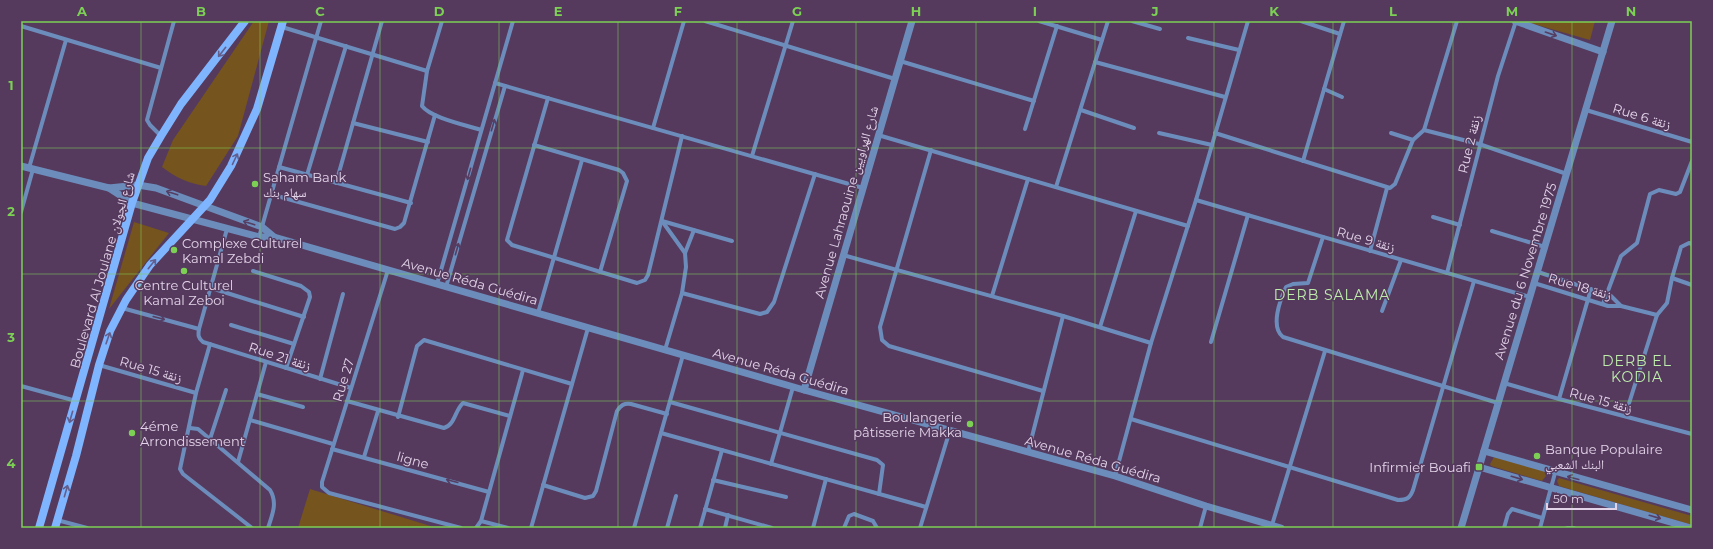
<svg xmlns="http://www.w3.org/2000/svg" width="1713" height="549" viewBox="0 0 1713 549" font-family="Montserrat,'Noto Naskh Arabic',sans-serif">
<rect width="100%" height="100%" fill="#553a5e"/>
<g fill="#75541d">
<path d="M254,21h15l-31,115 -32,50c-17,-2 -31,-9 -44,-19l11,-27z"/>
<path d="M1523,21h72l-5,19z"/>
<path d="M134,222l35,11 -60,76z"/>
<path d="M1494,457l50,14 2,5 -4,5 -51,-15 -1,-2z"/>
<path d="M1559,478l133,38v9l-133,-39 -2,-5z"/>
<path d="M310,489l127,39h-139z"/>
</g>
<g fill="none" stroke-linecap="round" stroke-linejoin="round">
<g stroke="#6c8dbc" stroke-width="4">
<path d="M442,21l-15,50 -5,35c9,12 44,19 59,24"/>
<path d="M705,21l190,58"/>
<path d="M1039,21l63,19"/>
<path d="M1132,21l28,8"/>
<path d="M1301,21l39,13"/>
<path d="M21,26l140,42"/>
<path d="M282,27l145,44"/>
<path d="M1188,38l51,12"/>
<path d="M900,61l134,40"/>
<path d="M1095,62l130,35"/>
<path d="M495,83l368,105"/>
<path d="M1324,89l18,8"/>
<path d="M548,98l-41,142 5,5 125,38 8,-3 3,-5 34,-139"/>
<path d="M1081,110l53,18"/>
<path d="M1586,110l106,32"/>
<path d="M353,123l75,19"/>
<path d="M653,128l31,-107"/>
<path d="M1025,129l32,-103"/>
<path d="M1424,130l55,14 88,30"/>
<path d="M1159,133l53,12"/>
<path d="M1215,133l175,55 5,-4 18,-44 11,-10 33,-109"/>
<path d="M1391,133l22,7"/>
<path d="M878,135l310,91"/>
<path d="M161,136l-11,-11 -3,-5 27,-99"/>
<path d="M534,145l85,25 4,3 4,8 -27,91"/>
<path d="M931,150l-51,177 2,13 7,6 154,45"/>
<path d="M752,156l41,-135"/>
<path d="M1303,161l41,-140"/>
<path d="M279,167l132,36"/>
<path d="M29,168l37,-128"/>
<path d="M307,175l39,-129"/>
<path d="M336,183l46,-162"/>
<path d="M1056,187l52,-166"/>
<path d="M270,194l125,35 5,-2 4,-4 31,-108"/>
<path d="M1196,200l334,97"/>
<path d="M21,212l12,-43"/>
<path d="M1433,217l27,8"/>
<path d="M662,221l23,32 1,14 -4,26 -17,57"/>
<path d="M662,221l70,20"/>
<path d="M227,229l-28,100c-1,6 -1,9 4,13l148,46"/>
<path d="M1492,231l53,16"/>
<path d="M259,237l62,-216"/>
<path d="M1323,237l-15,46 -15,1 -7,3c-6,13 -16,40 -3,50l215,66"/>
<path d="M1370,251l17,-63"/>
<path d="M685,253l9,-23"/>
<path d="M843,255l220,61 88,27"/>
<path d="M388,270l-66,212v5l7,6 132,35"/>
<path d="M253,271l48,15 8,6 1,5 -24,71"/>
<path d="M1538,272l73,24 10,10"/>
<path d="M1447,273l51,-197 18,-55"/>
<path d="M1672,278l20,7"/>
<path d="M1534,283l74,23h13l36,9"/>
<path d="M437,284l76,-263"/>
<path d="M446,287l59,-201"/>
<path d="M211,288l93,29"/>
<path d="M682,293l78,21 7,-2 7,-10 41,-128"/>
<path d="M992,296l36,-117"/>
<path d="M1603,304l18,-48 16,-13 13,-49 9,-4 17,4 4,-2 12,-31"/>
<path d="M122,308l77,21"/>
<path d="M1382,311l19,-51"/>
<path d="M538,313l44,-153"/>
<path d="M231,325l63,19"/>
<path d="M1100,327l36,-116"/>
<path d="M1211,342l37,-127"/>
<path d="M210,344l-14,49 -16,76 3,5 69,54"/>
<path d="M99,365l97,28"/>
<path d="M320,379l23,-85"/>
<path d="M1504,383l55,16 133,35"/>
<path d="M21,386l55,15"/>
<path d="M257,394l46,13"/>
<path d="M1559,399l32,-110"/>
<path d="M347,401l97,27c11,-3 11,-18 19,-25l47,13"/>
<path d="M670,402l207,58 6,5 -4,29"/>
<path d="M1625,416l32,-101 10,-12 5,-25 9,-31 8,-4 3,1"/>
<path d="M398,417l19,-71 7,-6 148,44"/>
<path d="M1131,419l267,81c9,0 12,-2 15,-10l61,-209"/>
<path d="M250,420l83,24"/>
<path d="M190,428l8,1 72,61c8,13 2,25 -2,38"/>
<path d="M661,433l265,74"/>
<path d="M210,439l16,-49"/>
<path d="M332,449l157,43"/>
<path d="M1028,452l35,-136"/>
<path d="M364,457l14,-46"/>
<path d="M238,462l28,-100"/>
<path d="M771,464l22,-77"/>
<path d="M1115,476l36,-133 45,-143 52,-179"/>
<path d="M713,480l73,17"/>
<path d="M543,485l42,13 8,-2 3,-5 21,-80c4,-6 7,-8 14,-7l36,10"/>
<path d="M705,509l67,19"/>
<path d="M57,520l30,8"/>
<path d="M481,521l27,7"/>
<path d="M1272,525l53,-174"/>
<path d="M476,528l5,-7 42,-151"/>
<path d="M531,528l57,-200"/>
<path d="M634,528l49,-173"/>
<path d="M667,528l9,-32"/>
<path d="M700,528l22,-78"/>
<path d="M725,528l3,-13"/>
<path d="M813,528l13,-49"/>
<path d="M844,528l5,-12 5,-2 19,7 4,7"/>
<path d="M920,528l30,-98"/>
<path d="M1200,528l6,-22"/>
<path d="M1504,528l4,-14 4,-5 30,9"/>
<path d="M1540,528l15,-55"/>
<path d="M1567,528h7"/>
</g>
<g stroke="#6c8dbc" stroke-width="7">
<path d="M1515,21l88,31"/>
<path d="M21,166l88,22 29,-3 18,3 106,39 12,10"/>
<path d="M109,188l23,15 127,34h15l530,153 311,86 91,30 75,22"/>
<path d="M804,390l108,-369"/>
<path d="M1484,451l208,59"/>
<path d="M1479,467l212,61"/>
<path d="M1461,528l151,-507"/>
</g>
<g stroke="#7fb4fe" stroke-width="8">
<path d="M39,528l93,-325 16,-45 13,-22 20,-32 64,-83"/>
<path d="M55,528l21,-72 23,-91 11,-34 16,-31 24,-35 60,-65 21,-34 26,-57 26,-88"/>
</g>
</g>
<defs><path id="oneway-shaft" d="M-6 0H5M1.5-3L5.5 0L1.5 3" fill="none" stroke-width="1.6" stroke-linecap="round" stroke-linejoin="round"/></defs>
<g stroke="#563e63">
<use href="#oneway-shaft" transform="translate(1551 34) rotate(19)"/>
<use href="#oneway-shaft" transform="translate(493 125) rotate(-74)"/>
<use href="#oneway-shaft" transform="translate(469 174) rotate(106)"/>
<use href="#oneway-shaft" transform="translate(172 193) rotate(-162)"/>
<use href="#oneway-shaft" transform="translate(249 223) rotate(-162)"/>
<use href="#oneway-shaft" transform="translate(457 249) rotate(-74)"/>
<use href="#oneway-shaft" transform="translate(159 318) rotate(15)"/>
<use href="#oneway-shaft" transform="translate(1517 478) rotate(16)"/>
<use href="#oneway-shaft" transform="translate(1573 478) rotate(-165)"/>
<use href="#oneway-shaft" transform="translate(452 481) rotate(-165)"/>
<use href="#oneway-shaft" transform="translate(1655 517) rotate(16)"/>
</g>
<g stroke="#625f8e">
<use href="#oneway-shaft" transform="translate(222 52) rotate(128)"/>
<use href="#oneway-shaft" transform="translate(235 159) rotate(-65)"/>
<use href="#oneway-shaft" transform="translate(152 264) rotate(-51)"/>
<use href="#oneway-shaft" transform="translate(108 338) rotate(-71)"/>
<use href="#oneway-shaft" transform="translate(71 417) rotate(106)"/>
<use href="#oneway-shaft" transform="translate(66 491) rotate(-74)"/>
</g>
<path fill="none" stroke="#7cd154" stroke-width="1" stroke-opacity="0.55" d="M141,21v507M260,21v507M380,21v507M499,21v507M618,21v507M737,21v507M856,21v507M976,21v507M1095,21v507M1214,21v507M1333,21v507M1453,21v507M1572,21v507M21,148h1671M21,274h1671M21,401h1671"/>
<g fill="#7cd154" stroke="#553a5e" stroke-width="1.5">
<circle cx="255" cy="184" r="4"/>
<circle cx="174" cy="250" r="4"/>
<circle cx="184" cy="271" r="4"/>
<circle cx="970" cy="424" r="4"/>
<circle cx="132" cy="433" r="4"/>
<circle cx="1537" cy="456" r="4"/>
<rect x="1475" y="463" width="8" height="8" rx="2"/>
</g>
<g text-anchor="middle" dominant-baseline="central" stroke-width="3" stroke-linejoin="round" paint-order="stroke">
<g font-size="13" fill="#e3d3e9" stroke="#553a5e">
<text transform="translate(1642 116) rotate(17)">Rue 6 زنقة</text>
<text transform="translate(1469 144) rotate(-76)">Rue 2 زنقة</text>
<text transform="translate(846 202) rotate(-74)">Avenue Lahraouine شارع الهراويين</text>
<text transform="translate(1366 239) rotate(16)">Rue 9 زنقة</text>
<text transform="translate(102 270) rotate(-74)">Boulevard Al Joulane شارع الجولان</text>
<text transform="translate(1525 271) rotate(-73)">Avenue du 6 Novembre 1975</text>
<text transform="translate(470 281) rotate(16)">Avenue Réda Guédira</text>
<text transform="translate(1580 286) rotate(16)">Rue 18 زنقة</text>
<text transform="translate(280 356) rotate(18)">Rue 21 زنقة</text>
<text transform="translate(151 369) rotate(16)">Rue 15 زنقة</text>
<text transform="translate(781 371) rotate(16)">Avenue Réda Guédira</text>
<text transform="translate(343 380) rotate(-73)">Rue 27</text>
<text transform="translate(1601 400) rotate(15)">Rue 15 زنقة</text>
<text transform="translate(1093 459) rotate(16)">Avenue Réda Guédira</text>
<text transform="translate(413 460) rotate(15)">ligne</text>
</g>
<g font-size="13" fill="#e3d3e9" stroke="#553a5e" text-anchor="start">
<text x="263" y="177">Saham Bank<tspan x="263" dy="15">سهام بنك</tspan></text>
<text x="182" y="243">Complexe Culturel<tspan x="182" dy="15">Kamal Zebdi</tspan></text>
<text x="184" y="285" text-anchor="middle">Centre Culturel<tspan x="184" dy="15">Kamal Zeboi</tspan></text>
<text x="962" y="417" text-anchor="end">Boulangerie<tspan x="962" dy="15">pâtisserie Makka</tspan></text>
<text x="140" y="426">4éme<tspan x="140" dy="15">Arrondissement</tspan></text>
<text x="1545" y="449">Banque Populaire<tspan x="1545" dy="15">البنك الشعبي</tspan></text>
<text x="1471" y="467" text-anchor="end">Infirmier Bouafi</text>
</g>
<g font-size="14" letter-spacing="1" fill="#beedab" stroke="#553a5e">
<text x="1332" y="295">DERB SALAMA</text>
<text x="1637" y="361">DERB EL<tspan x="1637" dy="16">KODIA</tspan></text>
</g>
</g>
<rect width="1713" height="549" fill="none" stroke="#553a5e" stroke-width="44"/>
<path d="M1547 503v6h69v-6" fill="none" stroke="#e3d3e9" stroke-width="2"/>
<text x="1553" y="503" font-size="12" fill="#e3d3e9" stroke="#553a5e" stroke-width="3" paint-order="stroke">50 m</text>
<rect x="22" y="22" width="1669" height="505" fill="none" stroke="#7cd154" stroke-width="1.5"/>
<g font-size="13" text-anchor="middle" font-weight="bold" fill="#7cd154">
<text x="82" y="16">A</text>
<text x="201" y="16">B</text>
<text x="320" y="16">C</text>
<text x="439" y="16">D</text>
<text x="558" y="16">E</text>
<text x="678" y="16">F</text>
<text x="797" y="16">G</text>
<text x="916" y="16">H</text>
<text x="1035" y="16">I</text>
<text x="1155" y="16">J</text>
<text x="1274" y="16">K</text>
<text x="1393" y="16">L</text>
<text x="1512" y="16">M</text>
<text x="1631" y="16">N</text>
<text x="11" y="90">1</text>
<text x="11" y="216">2</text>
<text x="11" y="342">3</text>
<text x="11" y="468">4</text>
</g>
</svg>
